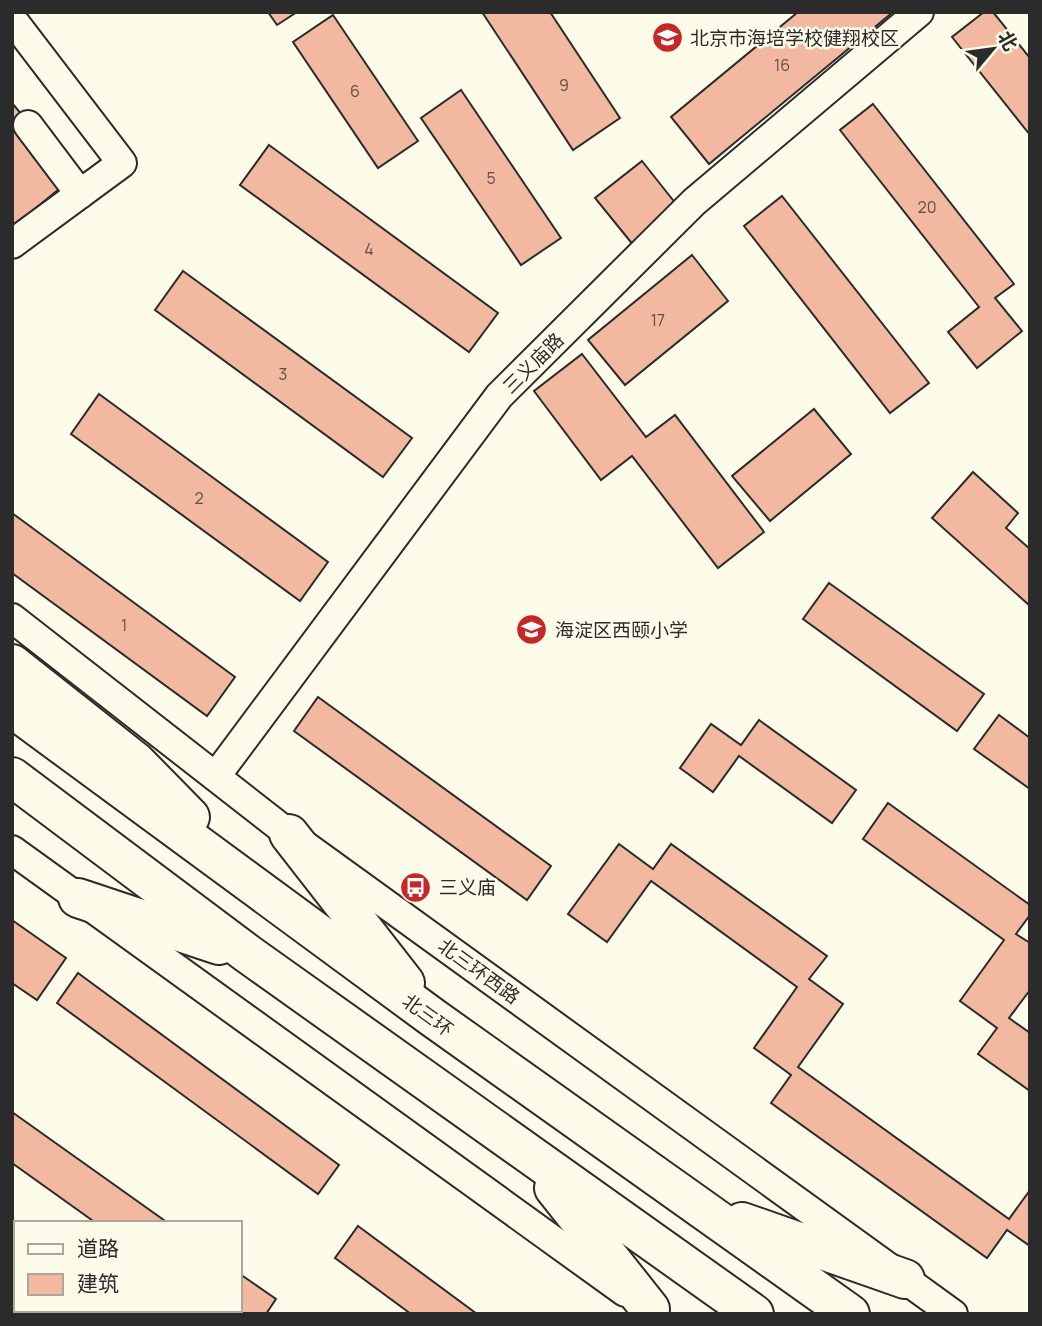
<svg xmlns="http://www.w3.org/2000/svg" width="1042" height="1326" viewBox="0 0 1042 1326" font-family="Manrope,'Noto Sans SC',sans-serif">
<rect width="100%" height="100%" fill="#fdfbea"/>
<g fill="#f2b8a0" stroke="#2b2b2b" stroke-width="2">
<path d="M268,12h29l-20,13z"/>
<path d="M482,12h68l70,106 -47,32z"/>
<path d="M798,12h95l-184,152 -38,-47z"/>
<path d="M984,12h9l37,46v77l-78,-98z"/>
<path d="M333,15l85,126 -40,27 -85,-126z"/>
<path d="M461,90l100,148 -40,27 -100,-147z"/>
<path d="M12,103l11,13 -11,8z"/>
<path d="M873,104l141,180 -19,14 27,33 -45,37 -29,-36 31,-25 -139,-177z"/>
<path d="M12,128l47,61 -47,39z"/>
<path d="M269,145l229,168 -29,39 -229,-167z"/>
<path d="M642,161l38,48 -46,37 -39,-48z"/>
<path d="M782,196l147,187 -39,30 -146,-187z"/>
<path d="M692,255l36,46 -103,84 -37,-45z"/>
<path d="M183,271l229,167 -29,39 -228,-167z"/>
<path d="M582,354l64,83 29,-22 89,117 -46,36 -86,-112 -31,24 -67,-89z"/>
<path d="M99,394l229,168 -28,39 -229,-167z"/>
<path d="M814,409l37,45 -81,67 -38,-45z"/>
<path d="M973,472l45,41 -12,15 24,21v57l-98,-88z"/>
<path d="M12,513l223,164 -28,39 -195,-143z"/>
<path d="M829,583l155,111 -27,37 -154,-112z"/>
<path d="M318,697l233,169 -24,34 -233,-169z"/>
<path d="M999,715l31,23v51l-56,-40z"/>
<path d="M759,720l97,70 -24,33 -93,-67 -26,36 -33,-24 31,-44 30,21z"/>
<path d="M888,803l142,102v10l-14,19 14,9v47l-21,28 21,15v58l-52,-37 19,-26 -37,-27 44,-61 -141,-101z"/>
<path d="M619,844l34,25 18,-25 156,112 -18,23 34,25 -45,63 211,152 21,-29v56l-23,-16 -20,28 -216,-155 20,-28 -37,-27 43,-61 -146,-106 -44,61 -39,-28z"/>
<path d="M12,920l54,38 -29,42 -25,-17z"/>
<path d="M78,973l261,192 -21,29 -261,-191z"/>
<path d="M12,1112l156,111h-72l-84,-60z"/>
<path d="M358,1226l119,88h-66l-76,-56z"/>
<path d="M240,1274l36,25 -10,15h-43l-5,-4h22z"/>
<path d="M38,1310h44l4,4h-51z"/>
</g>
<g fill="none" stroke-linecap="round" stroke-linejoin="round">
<defs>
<g id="minor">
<path d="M12,19l110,144 -110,81"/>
<path d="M28,125l52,69"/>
<path d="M12,618l277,216 664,480"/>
<path d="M216,776l283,-380 195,-194 225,-190"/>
<path d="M12,850l613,442"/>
</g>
<g id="highway">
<path d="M12,664l124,98 54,55"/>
<path d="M12,708l420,309 418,297"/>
<path d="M12,777l236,177 506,360"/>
<path d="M289,834l116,149"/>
<path d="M78,898l141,47"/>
<path d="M554,1188l96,121"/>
<path d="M742,1222l163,57"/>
</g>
</defs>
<use href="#minor" stroke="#2b2b2b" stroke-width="32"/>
<use href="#highway" stroke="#2b2b2b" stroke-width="42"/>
<use href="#minor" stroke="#fdfbea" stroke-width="28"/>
<use href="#highway" stroke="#fdfbea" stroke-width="38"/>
</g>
<defs>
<symbol id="school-disc" viewBox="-11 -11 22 22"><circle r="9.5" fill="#c62828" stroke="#fdfbea"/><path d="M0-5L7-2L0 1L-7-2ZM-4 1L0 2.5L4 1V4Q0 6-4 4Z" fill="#fff"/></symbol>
<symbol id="bus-disc" viewBox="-11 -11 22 22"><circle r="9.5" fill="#c62828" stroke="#fdfbea"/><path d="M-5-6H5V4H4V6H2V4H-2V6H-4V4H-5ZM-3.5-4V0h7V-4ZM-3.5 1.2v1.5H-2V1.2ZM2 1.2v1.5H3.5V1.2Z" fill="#fff"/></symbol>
</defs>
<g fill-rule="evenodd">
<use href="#school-disc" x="650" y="20" width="35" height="35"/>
<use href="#school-disc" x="514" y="612" width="35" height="35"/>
<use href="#bus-disc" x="398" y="870" width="35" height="35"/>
</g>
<g text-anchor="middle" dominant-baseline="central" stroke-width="5" stroke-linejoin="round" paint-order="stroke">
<g font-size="16" fill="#5d4e48">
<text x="782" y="65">16</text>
<text x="564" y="85">9</text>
<text x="355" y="91">6</text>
<text x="491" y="178">5</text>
<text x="927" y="207">20</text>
<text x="369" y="249">4</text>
<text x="658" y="320">17</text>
<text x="283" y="374">3</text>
<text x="199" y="498">2</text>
<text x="124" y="625">1</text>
</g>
<g font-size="19" fill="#2b2b2b" stroke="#fdfbea" text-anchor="start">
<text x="690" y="38">北京市海培学校健翔校区</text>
<text x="555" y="630">海淀区西颐小学</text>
<text x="439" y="887">三义庙</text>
</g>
<g font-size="19" fill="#2b2b2b" stroke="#fdfbea">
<text transform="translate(533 363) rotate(-45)">三义庙路</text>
<text transform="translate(479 971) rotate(36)">北三环西路</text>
<text transform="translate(428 1015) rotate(36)">北三环</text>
</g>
</g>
<rect width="1042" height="1326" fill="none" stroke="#2b2b2b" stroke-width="28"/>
<rect x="14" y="1221" width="228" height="91" fill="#fdfbea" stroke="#a9a89e" stroke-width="2"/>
<rect x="28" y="1244" width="35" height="10" fill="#fdfbea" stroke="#a9a89e" stroke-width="2"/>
<text x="77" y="1256" font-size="21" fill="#2b2b2b">道路</text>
<rect x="28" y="1274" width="35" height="21" fill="#f2b8a0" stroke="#a9a89e" stroke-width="2"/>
<text x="77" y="1291" font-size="21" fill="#2b2b2b">建筑</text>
<g transform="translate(993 49) rotate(61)" stroke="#fdfbea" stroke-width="5" paint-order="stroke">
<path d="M0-5L12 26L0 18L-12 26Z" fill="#2b2b2b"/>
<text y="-10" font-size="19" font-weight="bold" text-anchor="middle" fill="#2b2b2b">北</text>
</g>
</svg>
